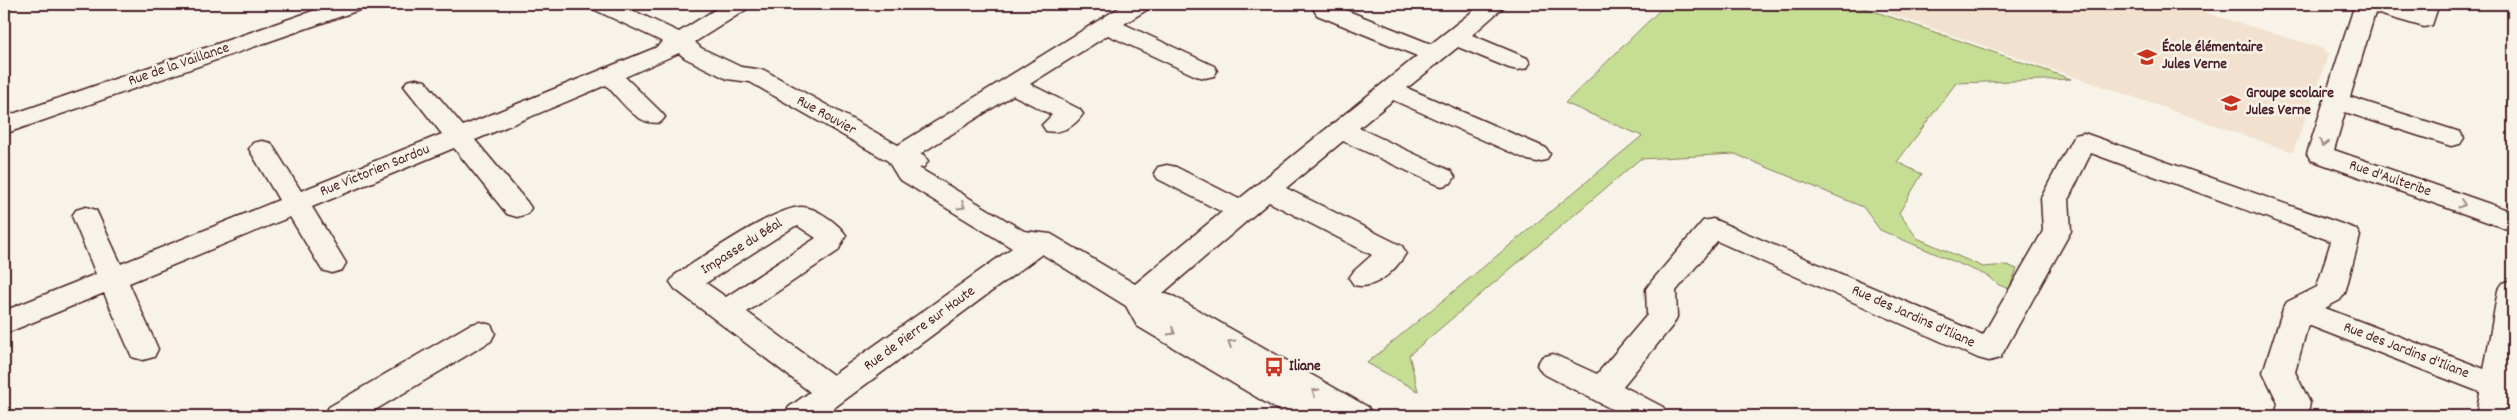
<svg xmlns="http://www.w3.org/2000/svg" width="2517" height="420" viewBox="0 0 2517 420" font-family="Dekko,sans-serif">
<rect width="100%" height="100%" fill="#f7f3e8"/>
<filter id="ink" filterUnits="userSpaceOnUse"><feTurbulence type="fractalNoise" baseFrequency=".02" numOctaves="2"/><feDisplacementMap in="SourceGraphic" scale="10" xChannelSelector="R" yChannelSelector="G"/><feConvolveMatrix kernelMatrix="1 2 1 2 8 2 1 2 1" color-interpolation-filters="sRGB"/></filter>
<g filter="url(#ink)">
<path fill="#f1e1ce" d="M1862,4h340l-2,7 121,37 8,6 -36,98z"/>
<path fill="#c5de94" stroke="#887e60" d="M1666,4h187l218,75 -115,4 -59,79 25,12 -23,39 18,25 66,29 24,-2 10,4 -8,20 -12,-5 -7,-7 -110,-47 -17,-23 -128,-53 -95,5 -231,196 9,36 -51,-28 275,-227 -77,-33z"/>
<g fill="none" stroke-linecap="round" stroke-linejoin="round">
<defs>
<g id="minor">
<path d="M333,4h32l-3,5 -358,125v-17z"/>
<path d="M590,4h29l60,28 45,-28h26l-3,5 -52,33 6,6 40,19 23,3 134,75 227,-141h26l-3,5 -24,15 90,42 3,5 -3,5 -9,2 -9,-2 -88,-41 -78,49 49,25 4,5c-9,13 -22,20 -37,17l-4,-6 10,-10 -39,-20 -93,59 4,1 4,6 -4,6 -5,1 105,63 27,3 84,50 87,-72 -64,-33 -4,-6 4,-6 9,-2 9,2 63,32 178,-143 -100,-41 -3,-5 3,-5h16l98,39 51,-40h25l-35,31 55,23 3,5 -3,5 -9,2 -9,-2 -51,-21 -51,41 139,60 4,6 -4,6 -9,2 -9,-2 -135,-60 -34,28 92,43 4,6 -4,6 -9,3 -9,-3 -90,-42 -57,47 116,58 4,7c-10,17 -31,38 -52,32l-5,-7 5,-7 18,-16 -103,-53 -106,91 12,4 193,110 5,9 -45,-2 1,2h-41l-151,-90 -11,-20 -84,-52 -219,162h-39l5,-9 21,-15 -135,-103 -5,-7 5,-7c27,-17 99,-68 127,-68 14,0 37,17 44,28l-8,16 -91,61 86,63 179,-127 -113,-69 -11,-18 -138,-79 -23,-3 -42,-21 -6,-5 -54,24 36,35 4,5 -4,5c-23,6 -40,-22 -55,-37l-131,55 52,62 4,6 -4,6 -10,3 -10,-3 -53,-66 -142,59 34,56 -4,7 -10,3 -10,-3 -32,-53 -161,66 29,66 -4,8 -11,3 -11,-3 -28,-64 -100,41v-23l92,-37 -24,-58 4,-6 10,-3 10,3 25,54 158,-64 -30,-51 4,-6 9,-2 9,2 30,48 141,-57 -38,-48 3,-5 9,-2 9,2 38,45 192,-78 8,-6 -70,-33zM795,226h3l18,12 -90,59 -20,-14z"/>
<path d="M2355,4h37l23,6 2,-6h22l-7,21 -8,2 -49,-14 -25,84 110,35 4,6 -4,6 -9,2 -106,-34 -11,38 179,62v19l-202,-71 -4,-6z"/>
<path d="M2084,133l272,96 4,7 -15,57 -5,7 -15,8 188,72v25l-205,-80 -13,47 15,31 -3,13h-32l3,-13 -15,-31 20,-63 4,-7 30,-15 14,-46 -240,-88 -22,45 2,33 -71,127 -11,3 -11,-3 -261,-117 -41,50 1,26 -4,8 -50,61 40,21 5,9h-43l-83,-43 -5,-8 5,-8 11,-3 44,20 50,-59 -1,-26 5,-7 52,-61 10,-2 270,116 60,-104 -2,-33 30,-57 4,-6z"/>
<path d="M480,322l11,3 4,8 -4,8 -126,75h-41l5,-9 140,-82z"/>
</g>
<path id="major" d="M2513,280v103l-5,33h-32l22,-126 5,-7z"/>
</defs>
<use href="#minor" stroke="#4a1f2b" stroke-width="3"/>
<use href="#major" stroke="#4a1f2b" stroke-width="3"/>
<use href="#minor" fill="#f7f3e8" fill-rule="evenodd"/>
<use href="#major" fill="#f7f3e8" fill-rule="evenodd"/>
</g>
<defs><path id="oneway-chevron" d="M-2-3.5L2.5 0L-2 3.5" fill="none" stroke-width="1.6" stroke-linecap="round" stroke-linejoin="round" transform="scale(1.25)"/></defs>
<g stroke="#a0898a">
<use href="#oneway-chevron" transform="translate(2323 143) rotate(107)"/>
<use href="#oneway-chevron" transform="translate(2462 204) rotate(19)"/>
<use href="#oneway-chevron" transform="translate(962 206) rotate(31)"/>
<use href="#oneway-chevron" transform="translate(1172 332) rotate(31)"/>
<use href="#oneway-chevron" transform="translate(1231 343) rotate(-150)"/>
<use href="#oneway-chevron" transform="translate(1315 392) rotate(-150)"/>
</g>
</g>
<defs>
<symbol id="school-bare" viewBox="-9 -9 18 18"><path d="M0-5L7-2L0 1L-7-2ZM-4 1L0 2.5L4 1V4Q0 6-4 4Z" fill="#c8321e" stroke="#f7f3e8" stroke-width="2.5" paint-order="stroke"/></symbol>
<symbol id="bus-bare" viewBox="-9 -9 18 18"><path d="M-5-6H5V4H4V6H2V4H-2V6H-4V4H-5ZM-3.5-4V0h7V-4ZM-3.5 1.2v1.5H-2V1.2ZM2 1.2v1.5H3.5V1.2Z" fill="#c8321e" stroke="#f7f3e8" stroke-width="2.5" paint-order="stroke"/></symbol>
</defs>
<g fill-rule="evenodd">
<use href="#school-bare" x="2133" y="43" width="28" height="28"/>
<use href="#school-bare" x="2217" y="89" width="28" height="28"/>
<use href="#bus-bare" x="1260" y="353" width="28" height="28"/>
</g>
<g text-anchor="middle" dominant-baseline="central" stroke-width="5" stroke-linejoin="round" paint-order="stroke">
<g font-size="15" font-weight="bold" fill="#4a1f2b" stroke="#f7f3e8" text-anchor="start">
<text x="2162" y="48">École élémentaire<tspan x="2162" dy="17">Jules Verne</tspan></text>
<text x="2246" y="94">Groupe scolaire<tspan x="2246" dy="17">Jules Verne</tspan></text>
<text x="1289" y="367">Iliane</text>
</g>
<g font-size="15" fill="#4a1f2b" stroke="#f7f3e8">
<text transform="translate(179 65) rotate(-19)">Rue de la Vaillance</text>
<text transform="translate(826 116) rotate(29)">Rue Rouvier</text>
<text transform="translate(375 171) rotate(-22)">Rue Victorien Sardou</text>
<text transform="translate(2390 179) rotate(19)">Rue d'Aulteribe</text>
<text transform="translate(742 247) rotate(-32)">Impasse du Béal</text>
<text transform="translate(1913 317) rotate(24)">Rue des Jardins d'Iliane</text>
<text transform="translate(920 329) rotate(-36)">Rue de Pierre sur Haute</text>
<text transform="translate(2406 351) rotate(21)">Rue des Jardins d'Iliane</text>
</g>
</g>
<rect width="2517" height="420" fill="none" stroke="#f7f3e8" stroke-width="20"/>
<rect x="10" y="10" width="2497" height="400" fill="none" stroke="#4a1f2b" stroke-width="2" filter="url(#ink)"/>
</svg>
